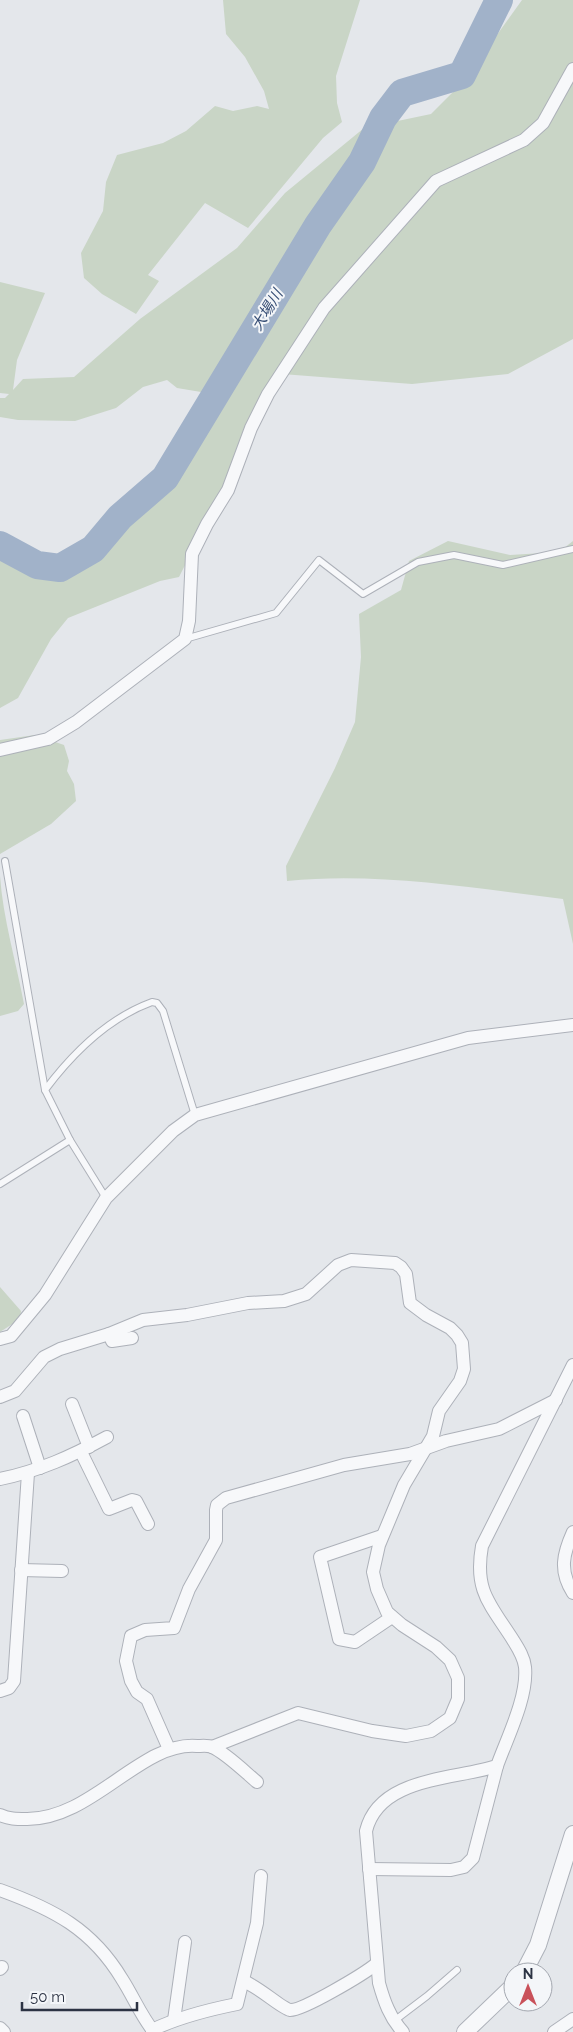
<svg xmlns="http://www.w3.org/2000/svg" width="573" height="2032" viewBox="0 0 573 2032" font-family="Raleway,'Noto Sans JP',sans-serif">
<rect width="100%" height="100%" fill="#e4e7eb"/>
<g fill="#c9d5c6">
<path d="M223,0h137l-24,76 1,27 5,19 -19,16 -75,90 -43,-25 -57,72 11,6 -23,33 -34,-20 -18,-16 -3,-25 22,-42 3,-29 11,-27 46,-12 23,-12 29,-25 18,5 24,-5 12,3 -5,-18 -19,-34 -19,-23z"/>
<path d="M522,0h51v339l-65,35 -96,10 -130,-10 -103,203 -19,4 -92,37 -17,21 -33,59 -18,10v-156l47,22 51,-12 73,-105 29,-50 1,-15 -24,-4 -10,-8 -24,7 -27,21 -41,13 -57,-1 -18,-3v-19h5l4,-4 -9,-1v-111l45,11 -28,67 -4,30 10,-11 51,-2 66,-58 97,-71 48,-55 79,-65 67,-14 32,-32z"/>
<path d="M448,541l62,14 49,-3 14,-11v403l-10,-45c-91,-11 -184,-27 -276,-18l-1,-15 49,-98 20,-46 6,-65 -2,-43 42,-24 8,-29z"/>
<path d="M35,735l29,10 5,16 -2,10 7,13 2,17 -25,23 -51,30v-114z"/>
<path d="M0,876c3,43 16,85 24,128l-6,7 -18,5z"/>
<path d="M0,1287l21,24 -1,8 -20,13z"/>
</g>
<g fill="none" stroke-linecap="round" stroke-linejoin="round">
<path stroke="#a1b2c9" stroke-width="28" d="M0,545l37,20 23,3 33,-19 27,-32 45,-39 153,-253 44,-63 21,-44 19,-25 60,-18 37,-75"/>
<defs>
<g id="service">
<path d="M185,639l91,-26 43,-53 44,34 55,-32 36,-7 49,10 70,-16"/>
<path d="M5,861l40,229"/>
<path d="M70,1140l-25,-50c27,-36 63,-72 107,-88l5,1 6,8 32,104"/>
<path d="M0,1184l70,-44 36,58"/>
<path d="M394,2021l33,-25 30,-26"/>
</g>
<g id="minor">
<path d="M0,750l48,-11 28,-17 109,-83 4,-18 3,-67 15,-30 21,-34 23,-62 17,-34 56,-86 112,-127 88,-41 19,-17 30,-54"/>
<path d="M109,1334l3,7 20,-3"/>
<path d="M0,1339l11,-3 34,-41 61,-97 67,-67 22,-16 273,-77 105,-13"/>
<path d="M0,1397l15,-6 29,-34 16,-8 49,-15 34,-14 44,-5 61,-12 36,-2 22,-7 32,-29 13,-5 44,3 6,4 5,7 4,29 16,12 24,13 7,7 5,8 2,26 -4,12 -21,30 -6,25 -29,49 -25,60 -6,27 4,17 10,23 15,13 34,22 14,13 8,18v21l-8,19 -19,13 -25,5 -34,-5 -74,-18 -86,34"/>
<path d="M72,1404l17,43"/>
<path d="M23,1416l17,52"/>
<path d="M81,1452l28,57 23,-9 4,1 12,23"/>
<path d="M0,1479c39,-8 72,-23 107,-42"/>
<path d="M573,1532c-10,22 -14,39 0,61"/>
<path d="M382,1536l-62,21 19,82 16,3 37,-25"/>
<path d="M21,1570l41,1"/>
<path d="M0,1691l9,-3 5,-7 14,-208"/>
<path d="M169,1749l-22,-50 -10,-7 -6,-11 -5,-20 5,-25 14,-6 29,-2 15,-39 27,-49v-30l1,-5 9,-7 118,-33 66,-11 36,-13 53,-12 57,-29"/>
<path d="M0,1815c9,4 16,4 26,4 66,1 115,-78 171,-73 4,0 11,-1 15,1 14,6 33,25 45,35"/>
<path d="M369,1869l82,1 13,-3 9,-9 24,-92"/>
<path d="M0,1890c53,19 92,39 122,89 11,17 19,37 32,53"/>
<path d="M0,1969l2,-2"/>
<path d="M243,1981c15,5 38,27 47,29 12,1 74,-36 86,-46"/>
<path d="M174,2020l11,-78"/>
<path d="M0,2028l4,4"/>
<path d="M152,2030c27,-13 55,-20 85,-26l20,-81 4,-47"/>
<path d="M403,2032c-13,-14 -19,-31 -24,-49l-13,-152c13,-54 87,-51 131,-65 10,-28 31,-69 28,-99 -1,-10 -7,-19 -12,-27 -23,-36 -39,-49 -31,-94l91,-181"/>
<path d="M554,2032l19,-13"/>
</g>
<g id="tertiary">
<path d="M524,1972l14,-27 35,-111"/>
<path d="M465,2032l48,-46"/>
</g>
</defs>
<use href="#service" stroke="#adb1b9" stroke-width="8"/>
<use href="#minor" stroke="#adb1b9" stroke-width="14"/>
<use href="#tertiary" stroke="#adb1b9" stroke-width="18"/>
<use href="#service" stroke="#f7f8fa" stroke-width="6"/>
<use href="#minor" stroke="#f7f8fa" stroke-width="12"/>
<use href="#tertiary" stroke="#f7f8fa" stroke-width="16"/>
</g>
<g text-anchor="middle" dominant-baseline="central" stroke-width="4" stroke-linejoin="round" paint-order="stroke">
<g font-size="15" font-style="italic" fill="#384f76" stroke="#f4f6f9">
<text transform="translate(267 310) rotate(-59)">大場川</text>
</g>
</g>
<g transform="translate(528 1987)"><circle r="24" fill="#f4f6f9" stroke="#a4a8b0"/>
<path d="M0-4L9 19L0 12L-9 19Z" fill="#c9515a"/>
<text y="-8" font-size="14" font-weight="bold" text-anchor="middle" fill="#2c3343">N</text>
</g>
<path d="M22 2002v8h115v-8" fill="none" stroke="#2c3343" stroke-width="2.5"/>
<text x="30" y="2002" font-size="15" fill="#2c3343" stroke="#f4f6f9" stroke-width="4" paint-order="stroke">50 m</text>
</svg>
